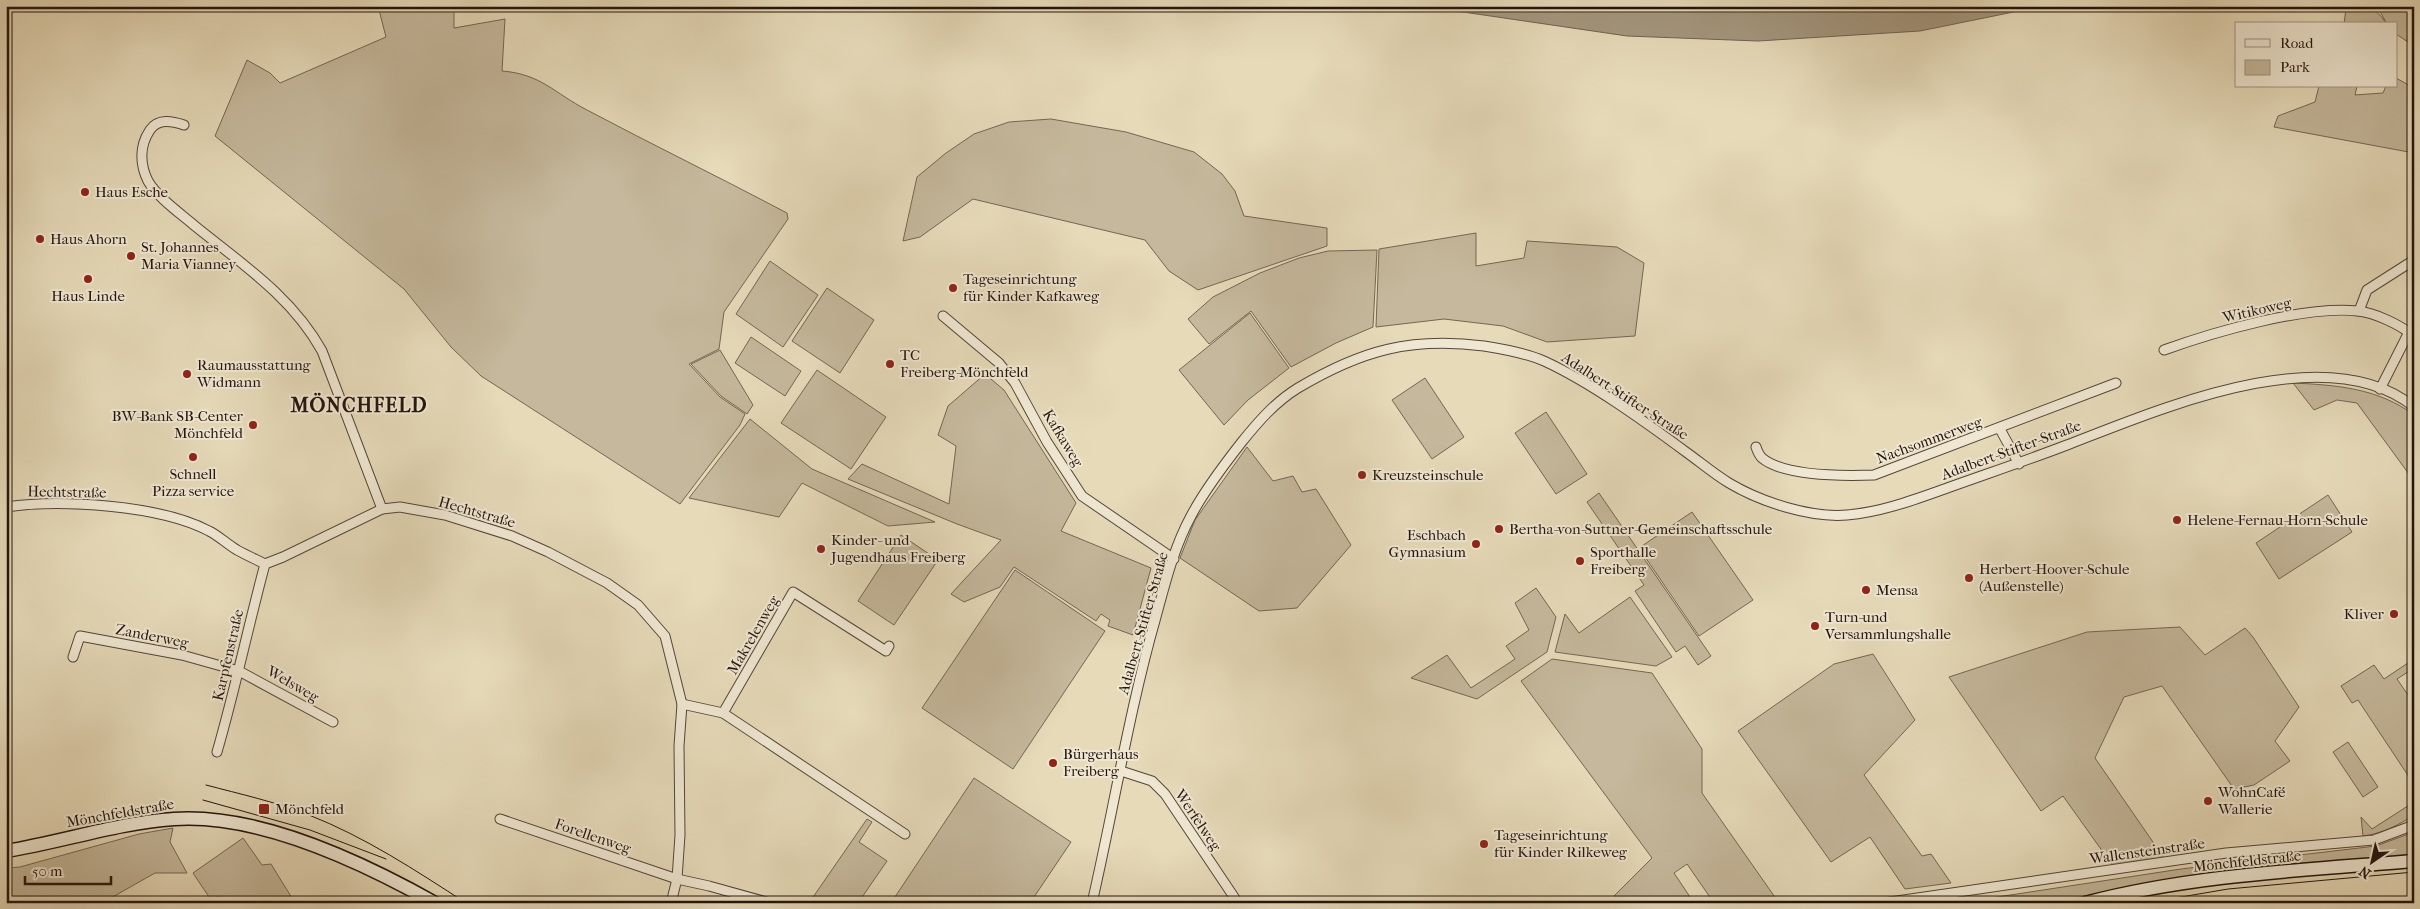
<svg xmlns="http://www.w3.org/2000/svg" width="2420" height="909" viewBox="0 0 2420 909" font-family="'IM FELL French Canon',serif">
<rect width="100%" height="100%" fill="#e6dab9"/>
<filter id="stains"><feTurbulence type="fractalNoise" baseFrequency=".004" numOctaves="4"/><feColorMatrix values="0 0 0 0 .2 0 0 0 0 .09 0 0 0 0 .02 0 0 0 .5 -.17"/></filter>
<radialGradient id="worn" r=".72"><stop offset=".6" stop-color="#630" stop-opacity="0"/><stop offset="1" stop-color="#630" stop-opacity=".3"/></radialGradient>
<g fill="#c5b89c" stroke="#746654">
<path d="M378,6h76v22l51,-9 -3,52c39,3 52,22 85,39 66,35 134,68 200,103l1,6 -64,93 -5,37 -30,15 31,33 25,17 -5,11 -60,79 -199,-128 -30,-29 -47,-58 -189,-153 32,-76 23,13 10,10 106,-46z"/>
<path d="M2329,6c22,0 46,-5 57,18h-42l2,-16z"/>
<path d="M2377,6h37v40l-18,-12v-10h-9z"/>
<path d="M2396,78l18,10v65l-140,-26 4,-11 37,-14 4,-16h38l-2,9 28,-2 3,-7h10z"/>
<path d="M1051,119l75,13 68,20 28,22 13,17 9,25 83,12v18l-129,44 -29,-19 -24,-31 -172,-41 -53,38 -17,4 14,-64 29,-24 28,-19 35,-12z"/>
<path d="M1476,233v33l48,-8 3,-17 90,6 27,16 -9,73 -88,6 -44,-16 -59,-7 -68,8 3,-78z"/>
<path d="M1377,250l-4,77 -37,16 -45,24 -40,-56 -42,33 -21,-25 25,-22 47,-24 39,-15 29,-7z"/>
<path d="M770,261l48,34 -35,52 -47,-33z"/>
<path d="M827,288l47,32 -34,53 -48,-32z"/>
<path d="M1250,313l39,55 -41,32 -24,25 -45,-55z"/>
<path d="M751,337l50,34 -16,25 -50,-33z"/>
<path d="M720,350l33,55 -6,9 -26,-18 -30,-32z"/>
<path d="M817,370l69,47 -35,52 -70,-46z"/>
<path d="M985,374l19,16 72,113 -15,28 90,37 -18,67 -25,-9 2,-6 -9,-6 -5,7 -82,-54 -14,20 -36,15 -13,-8 50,-54 -44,-16 -109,-45 14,-15 87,40 7,-58 -18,-11 10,-29z"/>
<path d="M1425,378l39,59 -32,22 -40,-59z"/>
<path d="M2293,383c43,2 85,5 121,32v66l-57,-78 -20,-3 -23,10z"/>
<path d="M1546,412l41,62 -31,20 -41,-61z"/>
<path d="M750,419l62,50 123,53 -47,4 -86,-43 -23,34 -90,-19z"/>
<path d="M1247,447l26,34 20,-5 9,16 14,-3 35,56 -54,63 -38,3 -79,-53 15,-38z"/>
<path d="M1599,493l112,163 -13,9 -13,-19 -9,6 -41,-61 9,-6 -57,-83z"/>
<path d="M2328,495l24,37 -73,47 -23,-36z"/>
<path d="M1692,512l61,88 -54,36 -60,-88z"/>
<path d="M901,535l37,25 -44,65 -36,-24z"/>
<path d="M1015,570l90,61 -92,138 -91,-61z"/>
<path d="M1536,588l20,29 -9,35 -70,47 -66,-21 36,-23 24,33 44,-29 -9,-13 23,-16 -14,-27z"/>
<path d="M1630,597l42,60 -16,9 -101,-14 10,-38 14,19z"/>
<path d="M2180,627l25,28 40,-27 8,9 46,70 -24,34 15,20 -36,24 -20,4 -72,-103 -38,11 -29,61 69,100 -51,8 -50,-70 -22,15 -92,-134 138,-45z"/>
<path d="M1873,654l42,66 -51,55 58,81 9,-2 20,29 -46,6 -35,-52 -39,25 -93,-131 96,-67z"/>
<path d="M1552,659l100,14 50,76v44l77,110h-65l-27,-39 -13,9 20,30h-75l-5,-7 38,-38 -131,-177z"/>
<path d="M2414,659v9l-17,11 11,16 6,-4v6l-6,4 6,1 -1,81 -55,-83 -6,3 -11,-17 33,-21 10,14z"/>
<path d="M2348,742l30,45 -15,10 -30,-45z"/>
<path d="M974,778l97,64 -41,61h-139z"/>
<path d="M2414,802v13c-15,10 -33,19 -51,21l-2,-19 11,12z"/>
<path d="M867,819l5,3 -13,20 28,19 -29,42h-49z"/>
<path d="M173,828l-3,14 17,31h-32l-53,30h-96v-35l14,-1 119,-33z"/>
<path d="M2414,832v23l-111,9 -120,13 -134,26h-91l223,-34 195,-23z"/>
<path d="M243,838l19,27 9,-1 24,39h-72l-4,-7 -8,4 -18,-27z"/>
</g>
<path fill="#a4977f" stroke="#716351" d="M1422,6h621l-123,25 -162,10 -131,-5z"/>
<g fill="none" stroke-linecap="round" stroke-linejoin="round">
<defs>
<g id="minor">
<path d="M184,125c-12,-4 -26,-7 -34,5 -11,16 -10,35 -2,51 9,16 33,33 47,45 47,38 97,71 127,125l60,158"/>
<path d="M2359,311l8,-21 47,-30"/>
<path d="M943,316l56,47 16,20 32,59 35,54 92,63"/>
<path d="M2164,350c50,-18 142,-45 194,-39 18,2 42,14 56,25"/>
<path d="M2380,389l29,-57"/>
<path d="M2000,429l19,35"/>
<path d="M1756,447c1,3 3,8 6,11 23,19 83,18 112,17l242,-92"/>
<path d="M6,507c54,-8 154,-2 203,24 10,5 18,13 28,19 9,5 18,9 28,14l18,-7 99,-48 18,-2 45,8 67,21 36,16 59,31 31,22 27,31 17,68 -3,42 1,89 -3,44 -6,24"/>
<path d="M73,657l7,-21 102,19 57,16 94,51"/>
<path d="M682,704l41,9 182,121"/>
<path d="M723,713l70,-121 93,59 3,-5"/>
<path d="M217,752c18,-62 31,-125 48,-188"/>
<path d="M1121,771l31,10 13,13 73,109"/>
<path d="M500,819l177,60 32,7 61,17"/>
<path d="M1092,903c22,-95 37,-192 64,-286 9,-33 18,-70 35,-101 13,-25 32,-50 50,-73 16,-20 34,-41 57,-55 64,-38 112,-51 186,-42 19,3 42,7 60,15 46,21 100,60 142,91 14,10 28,22 43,31 32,19 81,35 118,32 36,-3 69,-16 103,-28 39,-14 78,-27 117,-42 91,-35 259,-109 347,-38"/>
<path d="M1883,903l343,-50 148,-13 40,-15"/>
</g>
<g id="secondary">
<path d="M6,851c56,-9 111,-28 168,-32 85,-6 188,43 261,84"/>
<path d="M2085,903c106,-28 220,-33 329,-42"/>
</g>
</defs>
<use href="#minor" stroke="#544638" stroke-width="11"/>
<use href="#secondary" stroke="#24140d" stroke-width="15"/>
<use href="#minor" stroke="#efe7d2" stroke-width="9"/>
<use href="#secondary" stroke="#efe7d2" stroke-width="12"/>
<g stroke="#24140d" stroke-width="1">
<path d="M206,785c34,9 70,17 103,30 56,22 106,55 157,88"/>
<path d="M203,800l107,30 76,29"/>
<path d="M2146,903l82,-14 186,-17"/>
</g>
</g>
<g fill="#8f2418" stroke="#efe7d2" stroke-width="2">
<circle cx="85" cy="192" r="5"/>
<circle cx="40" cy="239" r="5"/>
<circle cx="131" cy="256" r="5"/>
<circle cx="88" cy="279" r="5"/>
<circle cx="953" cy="288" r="5"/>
<circle cx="890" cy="364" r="5"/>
<circle cx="187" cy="374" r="5"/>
<circle cx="253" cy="425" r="5"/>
<circle cx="193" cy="457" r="5"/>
<circle cx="1362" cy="475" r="5"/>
<circle cx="2177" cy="520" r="5"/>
<circle cx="1499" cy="529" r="5"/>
<circle cx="1476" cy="544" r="5"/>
<circle cx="821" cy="549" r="5"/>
<circle cx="1580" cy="561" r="5"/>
<circle cx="1969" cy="578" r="5"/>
<circle cx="1866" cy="590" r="5"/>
<circle cx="2394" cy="614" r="5"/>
<circle cx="1815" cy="626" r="5"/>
<circle cx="1053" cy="763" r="5"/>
<circle cx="2208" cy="801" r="5"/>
<rect x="258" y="803" width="12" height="12" rx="2.5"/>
<circle cx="1484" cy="844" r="5"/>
</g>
<g text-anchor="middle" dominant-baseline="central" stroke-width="4" stroke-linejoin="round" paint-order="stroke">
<g font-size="15" fill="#24140d" stroke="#efe7d2" text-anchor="start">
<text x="95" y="192">Haus Esche</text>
<text x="50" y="239">Haus Ahorn</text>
<text x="141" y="247">St. Johannes<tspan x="141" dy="17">Maria Vianney</tspan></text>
<text x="963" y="279">Tageseinrichtung<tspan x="963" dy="17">für Kinder Kafkaweg</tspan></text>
<text x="88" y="296" text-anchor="middle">Haus Linde</text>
<text x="900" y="355">TC<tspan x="900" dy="17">Freiberg-Mönchfeld</tspan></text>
<text x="197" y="365">Raumausstattung<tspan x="197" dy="17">Widmann</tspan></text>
<text x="243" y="416" text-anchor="end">BW-Bank SB-Center<tspan x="243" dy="17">Mönchfeld</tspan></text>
<text x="193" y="474" text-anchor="middle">Schnell<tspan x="193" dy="17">Pizza service</tspan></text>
<text x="1372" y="475">Kreuzsteinschule</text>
<text x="2187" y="520">Helene-Fernau-Horn-Schule</text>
<text x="1509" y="529">Bertha-von-Suttner-Gemeinschaftsschule</text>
<text x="1466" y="535" text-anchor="end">Eschbach<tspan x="1466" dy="17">Gymnasium</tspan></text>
<text x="831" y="540">Kinder- und<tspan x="831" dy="17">Jugendhaus Freiberg</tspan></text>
<text x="1590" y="552">Sporthalle<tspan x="1590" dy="17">Freiberg</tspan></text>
<text x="1979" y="569">Herbert-Hoover-Schule<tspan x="1979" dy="17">(Außenstelle)</tspan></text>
<text x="1876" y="590">Mensa</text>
<text x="2384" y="614" text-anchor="end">Kliver</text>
<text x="1825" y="617">Turn-und<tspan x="1825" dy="17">Versammlungshalle</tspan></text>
<text x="1063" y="754">Bürgerhaus<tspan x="1063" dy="17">Freiberg</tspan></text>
<text x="2218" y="792">WohnCafé<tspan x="2218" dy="17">Wallerie</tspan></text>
<text x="275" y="809">Mönchfeld</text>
<text x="1494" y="835">Tageseinrichtung<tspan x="1494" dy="17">für Kinder Rilkeweg</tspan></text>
</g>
<g font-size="15" fill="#24140d" stroke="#efe7d2">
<text transform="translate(2257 310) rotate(-13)">Witikoweg</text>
<text transform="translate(1625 396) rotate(33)">Adalbert-Stifter-Straße</text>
<text transform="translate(1063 438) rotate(59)">Kafkaweg</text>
<text transform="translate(1929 440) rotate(-20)">Nachsommerweg</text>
<text transform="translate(2011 450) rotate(-20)">Adalbert-Stifter-Straße</text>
<text transform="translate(67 492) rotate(1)">Hechtstraße</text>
<text transform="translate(477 512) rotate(16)">Hechtstraße</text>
<text transform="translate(1143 623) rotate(-74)">Adalbert-Stifter-Straße</text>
<text transform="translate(753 635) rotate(-60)">Makrelenweg</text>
<text transform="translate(152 636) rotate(11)">Zanderweg</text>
<text transform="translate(228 655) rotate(-77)">Karpfenstraße</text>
<text transform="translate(293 684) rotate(30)">Welsweg</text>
<text transform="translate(120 813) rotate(-10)">Mönchfeldstraße</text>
<text transform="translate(1198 820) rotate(56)">Werfelweg</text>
<text transform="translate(593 836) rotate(19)">Forellenweg</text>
<text transform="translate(2147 851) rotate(-8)">Wallensteinstraße</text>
<text transform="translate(2247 861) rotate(-6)">Mönchfeldstraße</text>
</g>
<g font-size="20" font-weight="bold" letter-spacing="1" fill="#24140d" stroke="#efe7d2">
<text x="359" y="405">MÖNCHFELD</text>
</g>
</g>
<rect width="2420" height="909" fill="none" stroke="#e6dab9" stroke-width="25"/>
<rect x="8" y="8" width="2405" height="894" fill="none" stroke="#24140d" stroke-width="2.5"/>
<rect x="12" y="12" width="2395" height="884" fill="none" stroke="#24140d"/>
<rect x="2235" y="22" width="162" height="65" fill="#efe7d2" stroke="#9e9383"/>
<rect x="2245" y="39" width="25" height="8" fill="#efe7d2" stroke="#9e9383"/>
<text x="2280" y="48" font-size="15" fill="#24140d">Road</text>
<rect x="2245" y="60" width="25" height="15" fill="#c5b89c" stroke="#9e9383"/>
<text x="2280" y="72" font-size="15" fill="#24140d">Park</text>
<g transform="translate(2372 862) rotate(214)" stroke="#efe7d2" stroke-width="4" paint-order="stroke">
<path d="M0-4L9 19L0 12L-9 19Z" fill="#24140d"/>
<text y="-8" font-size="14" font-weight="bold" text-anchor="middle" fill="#24140d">N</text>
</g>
<path d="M25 876v8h86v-8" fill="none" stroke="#24140d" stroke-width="2.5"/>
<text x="32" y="876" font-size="15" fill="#24140d" stroke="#efe7d2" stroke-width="4" paint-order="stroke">50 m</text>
<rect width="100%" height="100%" filter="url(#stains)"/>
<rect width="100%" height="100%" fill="url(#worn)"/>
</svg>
